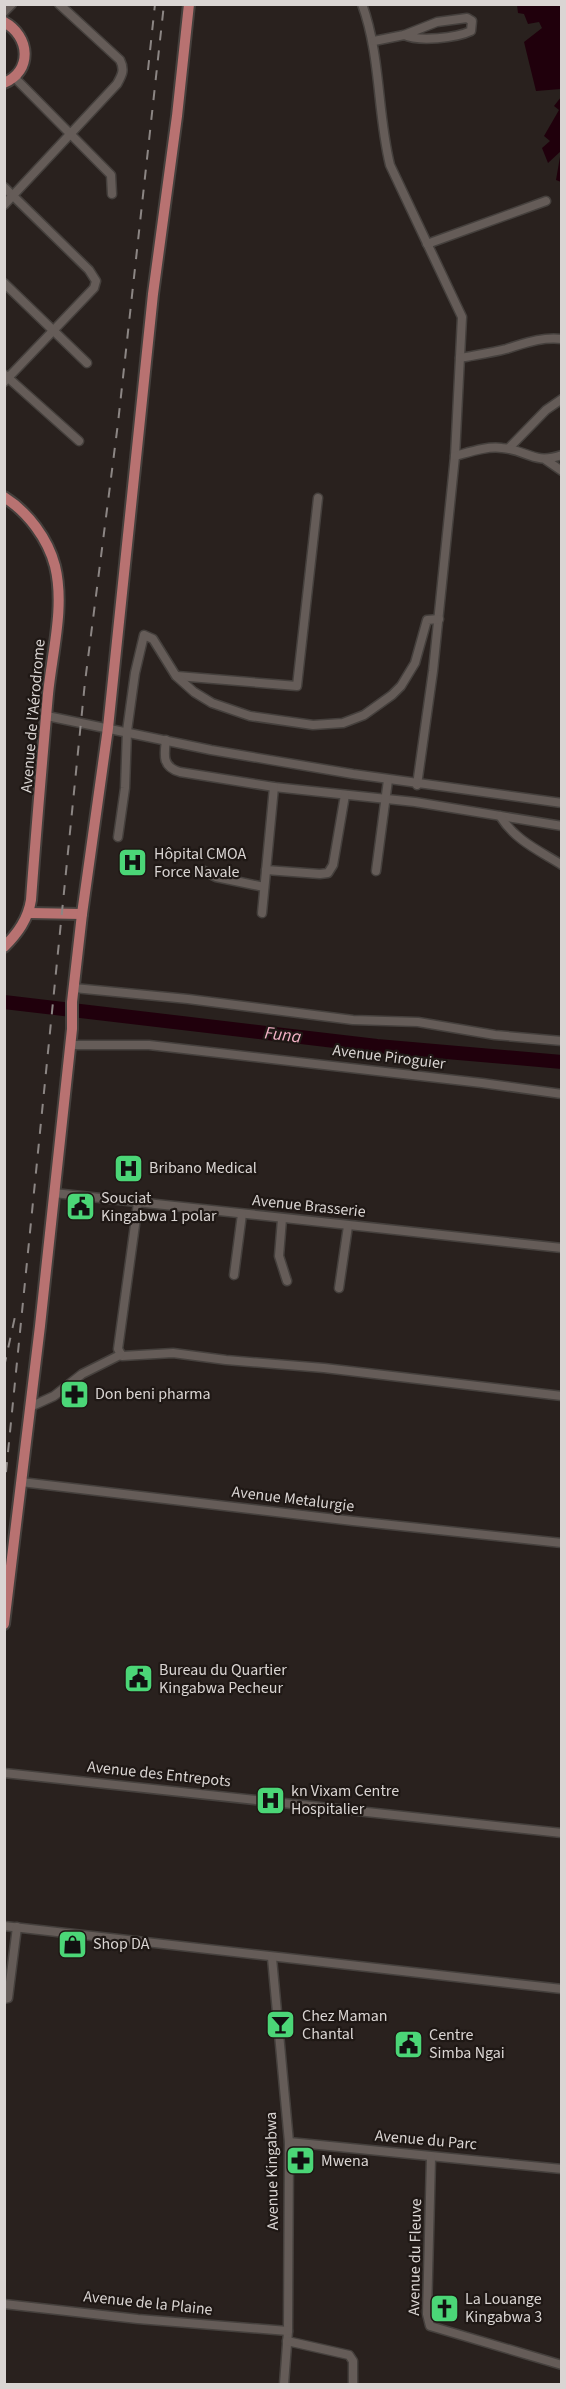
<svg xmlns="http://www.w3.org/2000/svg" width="566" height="2389" viewBox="0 0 566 2389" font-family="'Source Sans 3',sans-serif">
<rect width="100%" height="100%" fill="#29211e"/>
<g fill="#20000c">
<path d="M517,5h44v84l-25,2 -12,-49 18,-14 -3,-6 -11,2 -4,-10 -6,-1z"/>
<path d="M561,97v85l-5,-2 5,-29 -13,12 -6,-15 8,-7 -6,-5 15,-26 -5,-4z"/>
</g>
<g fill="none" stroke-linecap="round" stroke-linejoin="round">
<path stroke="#20000c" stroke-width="14" d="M4,1002l373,44 185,16"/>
<defs>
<g id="minor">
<path d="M362,4c19,52 15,108 28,161l72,152 -7,139 -22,215 -16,114"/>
<path d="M4,12l8,-8"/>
<path d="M374,41l30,-6 33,-13 30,-4 5,3 -1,10c-15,7 -52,11 -67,4"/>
<path d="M15,78l96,97 1,19"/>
<path d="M4,187l85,83 7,11 -2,7 -90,94"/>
<path d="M4,205l113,-121c5,-9 8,-14 3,-24l-61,-56"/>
<path d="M427,244l119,-43"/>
<path d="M4,283l83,80"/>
<path d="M460,358c15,-3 31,-5 46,-9 20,-6 34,-12 56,-10"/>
<path d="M5,375l74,66"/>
<path d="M509,448l37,-38 16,-11"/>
<path d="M455,456c15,-4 32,-10 47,-8 26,2 31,17 60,7"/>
<path d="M546,460l16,11"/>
<path d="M177,676l120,10 21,-188"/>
<path d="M47,716l164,34 142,24 209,29"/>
<path d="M166,740c-2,15 -4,27 14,32l94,15 141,15 147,24"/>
<path d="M500,816c15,24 38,34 62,49"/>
<path d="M118,837l7,-49 2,-57 8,-58 9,-38 9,4 23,37 18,16 18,11 38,13 63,9 30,-2 21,-8 28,-20 9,-9 14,-23 12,-43 12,-1"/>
<path d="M202,870l14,7 48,10"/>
<path d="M266,870l54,4 8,-1 5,-8 12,-70"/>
<path d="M376,871l12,-91"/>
<path d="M262,913l12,-126"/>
<path d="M74,988l114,11 165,21 65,2 77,13 67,6"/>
<path d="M70,1045h79l333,38 80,11"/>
<path d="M54,1193l508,55"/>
<path d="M138,1203l-20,146 4,7 51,-3 53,7 98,8 238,28"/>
<path d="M282,1219l-3,37 8,25"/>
<path d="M234,1275l8,-61"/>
<path d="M339,1288l9,-62"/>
<path d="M30,1407l24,-11 28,-22 38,-19"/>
<path d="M21,1482l332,39 209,22"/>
<path d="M4,1773l558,60"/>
<path d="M4,1926c186,22 372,41 558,63"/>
<path d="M272,1958l17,184 -1,189 -4,53"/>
<path d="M4,1999l4,-1 9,-71"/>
<path d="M289,2142l273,27"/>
<path d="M431,2158l-4,156 3,12 132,39"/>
<path d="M4,2304l134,15 150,12"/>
<path d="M287,2341l62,14 4,6v23"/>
</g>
<g id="major">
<path d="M4,22c26,14 29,49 0,61"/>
<path d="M4,497c24,15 44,42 51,69 10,41 -3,87 -7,128 -6,68 -12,137 -17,206 -3,19 -13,33 -27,47"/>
<path d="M29,913l53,1"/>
<path d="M4,1624l36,-298 32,-297v-27l10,-88 26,-186 45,-434 24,-178 12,-112"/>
</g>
</defs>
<use href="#minor" stroke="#45403d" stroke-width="11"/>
<use href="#major" stroke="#45403d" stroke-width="14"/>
<use href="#minor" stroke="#655c58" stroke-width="8"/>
<use href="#major" stroke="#b87271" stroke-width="10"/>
<g stroke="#8c8684" stroke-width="2" stroke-dasharray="10 10" stroke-linecap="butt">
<path d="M148,70l7,-66"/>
<path d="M4,1367l12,-55"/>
<path d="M4,1492l81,-810 33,-259 46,-419"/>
</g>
</g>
<defs>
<symbol id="hospital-square" viewBox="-11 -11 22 22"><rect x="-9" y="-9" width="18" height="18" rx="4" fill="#4bd677" stroke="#1f1815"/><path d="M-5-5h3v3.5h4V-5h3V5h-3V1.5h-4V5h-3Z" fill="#111"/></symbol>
<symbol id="civic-square" viewBox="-11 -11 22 22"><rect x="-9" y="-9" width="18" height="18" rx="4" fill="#4bd677" stroke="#1f1815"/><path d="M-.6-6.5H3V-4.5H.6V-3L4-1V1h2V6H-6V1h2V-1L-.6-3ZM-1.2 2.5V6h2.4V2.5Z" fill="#111"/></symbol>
<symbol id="pharmacy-square" viewBox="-11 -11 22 22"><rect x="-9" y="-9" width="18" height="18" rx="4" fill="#4bd677" stroke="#1f1815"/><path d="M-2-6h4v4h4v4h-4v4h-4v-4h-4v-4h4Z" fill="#111"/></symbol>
<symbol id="shop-square" viewBox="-11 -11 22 22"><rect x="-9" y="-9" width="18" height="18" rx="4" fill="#4bd677" stroke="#1f1815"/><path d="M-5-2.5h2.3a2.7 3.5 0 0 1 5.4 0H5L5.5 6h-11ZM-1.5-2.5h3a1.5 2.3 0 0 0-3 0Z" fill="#111"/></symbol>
<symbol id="bar-square" viewBox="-11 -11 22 22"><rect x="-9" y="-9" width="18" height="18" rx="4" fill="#4bd677" stroke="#1f1815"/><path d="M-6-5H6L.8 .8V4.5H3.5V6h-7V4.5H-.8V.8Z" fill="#111"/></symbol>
<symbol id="church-square" viewBox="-11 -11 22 22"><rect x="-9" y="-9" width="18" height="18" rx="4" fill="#4bd677" stroke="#1f1815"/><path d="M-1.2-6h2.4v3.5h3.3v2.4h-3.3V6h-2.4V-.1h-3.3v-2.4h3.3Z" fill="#111"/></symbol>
</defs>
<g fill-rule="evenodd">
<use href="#hospital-square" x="116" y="846" width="33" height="33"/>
<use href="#hospital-square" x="112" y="1152" width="33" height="33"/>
<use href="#civic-square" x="64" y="1190" width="33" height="33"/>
<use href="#pharmacy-square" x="58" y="1378" width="33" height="33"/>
<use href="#civic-square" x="122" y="1662" width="33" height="33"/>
<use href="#hospital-square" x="254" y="1784" width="33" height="33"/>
<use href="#shop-square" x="56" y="1928" width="33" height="33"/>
<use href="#bar-square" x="264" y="2008" width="33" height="33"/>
<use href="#civic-square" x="392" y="2028" width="33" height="33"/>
<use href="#pharmacy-square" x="284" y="2144" width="33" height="33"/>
<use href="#church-square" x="428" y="2292" width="33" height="33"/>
</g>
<g text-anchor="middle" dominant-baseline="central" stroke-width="4.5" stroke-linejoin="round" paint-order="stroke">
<g font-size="16" fill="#dad5d3" stroke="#1f1815">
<text transform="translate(33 716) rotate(-85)">Avenue de l’Aérodrome</text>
<text transform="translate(389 1057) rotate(7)">Avenue Piroguier</text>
<text transform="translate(309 1206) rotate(6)">Avenue Brasserie</text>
<text transform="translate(293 1499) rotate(7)">Avenue Metalurgie</text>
<text transform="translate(159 1774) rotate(6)">Avenue des Entrepots</text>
<text transform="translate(426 2140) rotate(5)">Avenue du Parc</text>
<text transform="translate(272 2171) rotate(-91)">Avenue Kingabwa</text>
<text transform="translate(415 2257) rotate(-89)">Avenue du Fleuve</text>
<text transform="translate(148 2303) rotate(6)">Avenue de la Plaine</text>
</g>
<g font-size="16" fill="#dad5d3" stroke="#1f1815" text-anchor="start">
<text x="154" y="854">Hôpital CMOA<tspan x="154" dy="18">Force Navale</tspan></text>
<text x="149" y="1168">Bribano Medical</text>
<text x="101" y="1198">Souciat<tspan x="101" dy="18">Kingabwa 1 polar</tspan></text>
<text x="95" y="1394">Don beni pharma</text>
<text x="159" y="1670">Bureau du Quartier<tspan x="159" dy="18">Kingabwa Pecheur</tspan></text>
<text x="291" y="1791">kn Vixam Centre<tspan x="291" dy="18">Hospitalier</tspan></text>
<text x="93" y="1944">Shop DA</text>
<text x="302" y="2016">Chez Maman<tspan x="302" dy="18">Chantal</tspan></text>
<text x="429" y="2035">Centre<tspan x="429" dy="18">Simba Ngai</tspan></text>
<text x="321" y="2161">Mwena</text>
<text x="465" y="2299">La Louange<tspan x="465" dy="18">Kingabwa 3</tspan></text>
</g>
<g font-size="18" font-style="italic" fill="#f3b2c6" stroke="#1f1815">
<text transform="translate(283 1035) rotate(7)">Funa</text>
</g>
</g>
<rect width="566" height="2389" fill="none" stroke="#dad5d3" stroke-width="12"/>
</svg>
